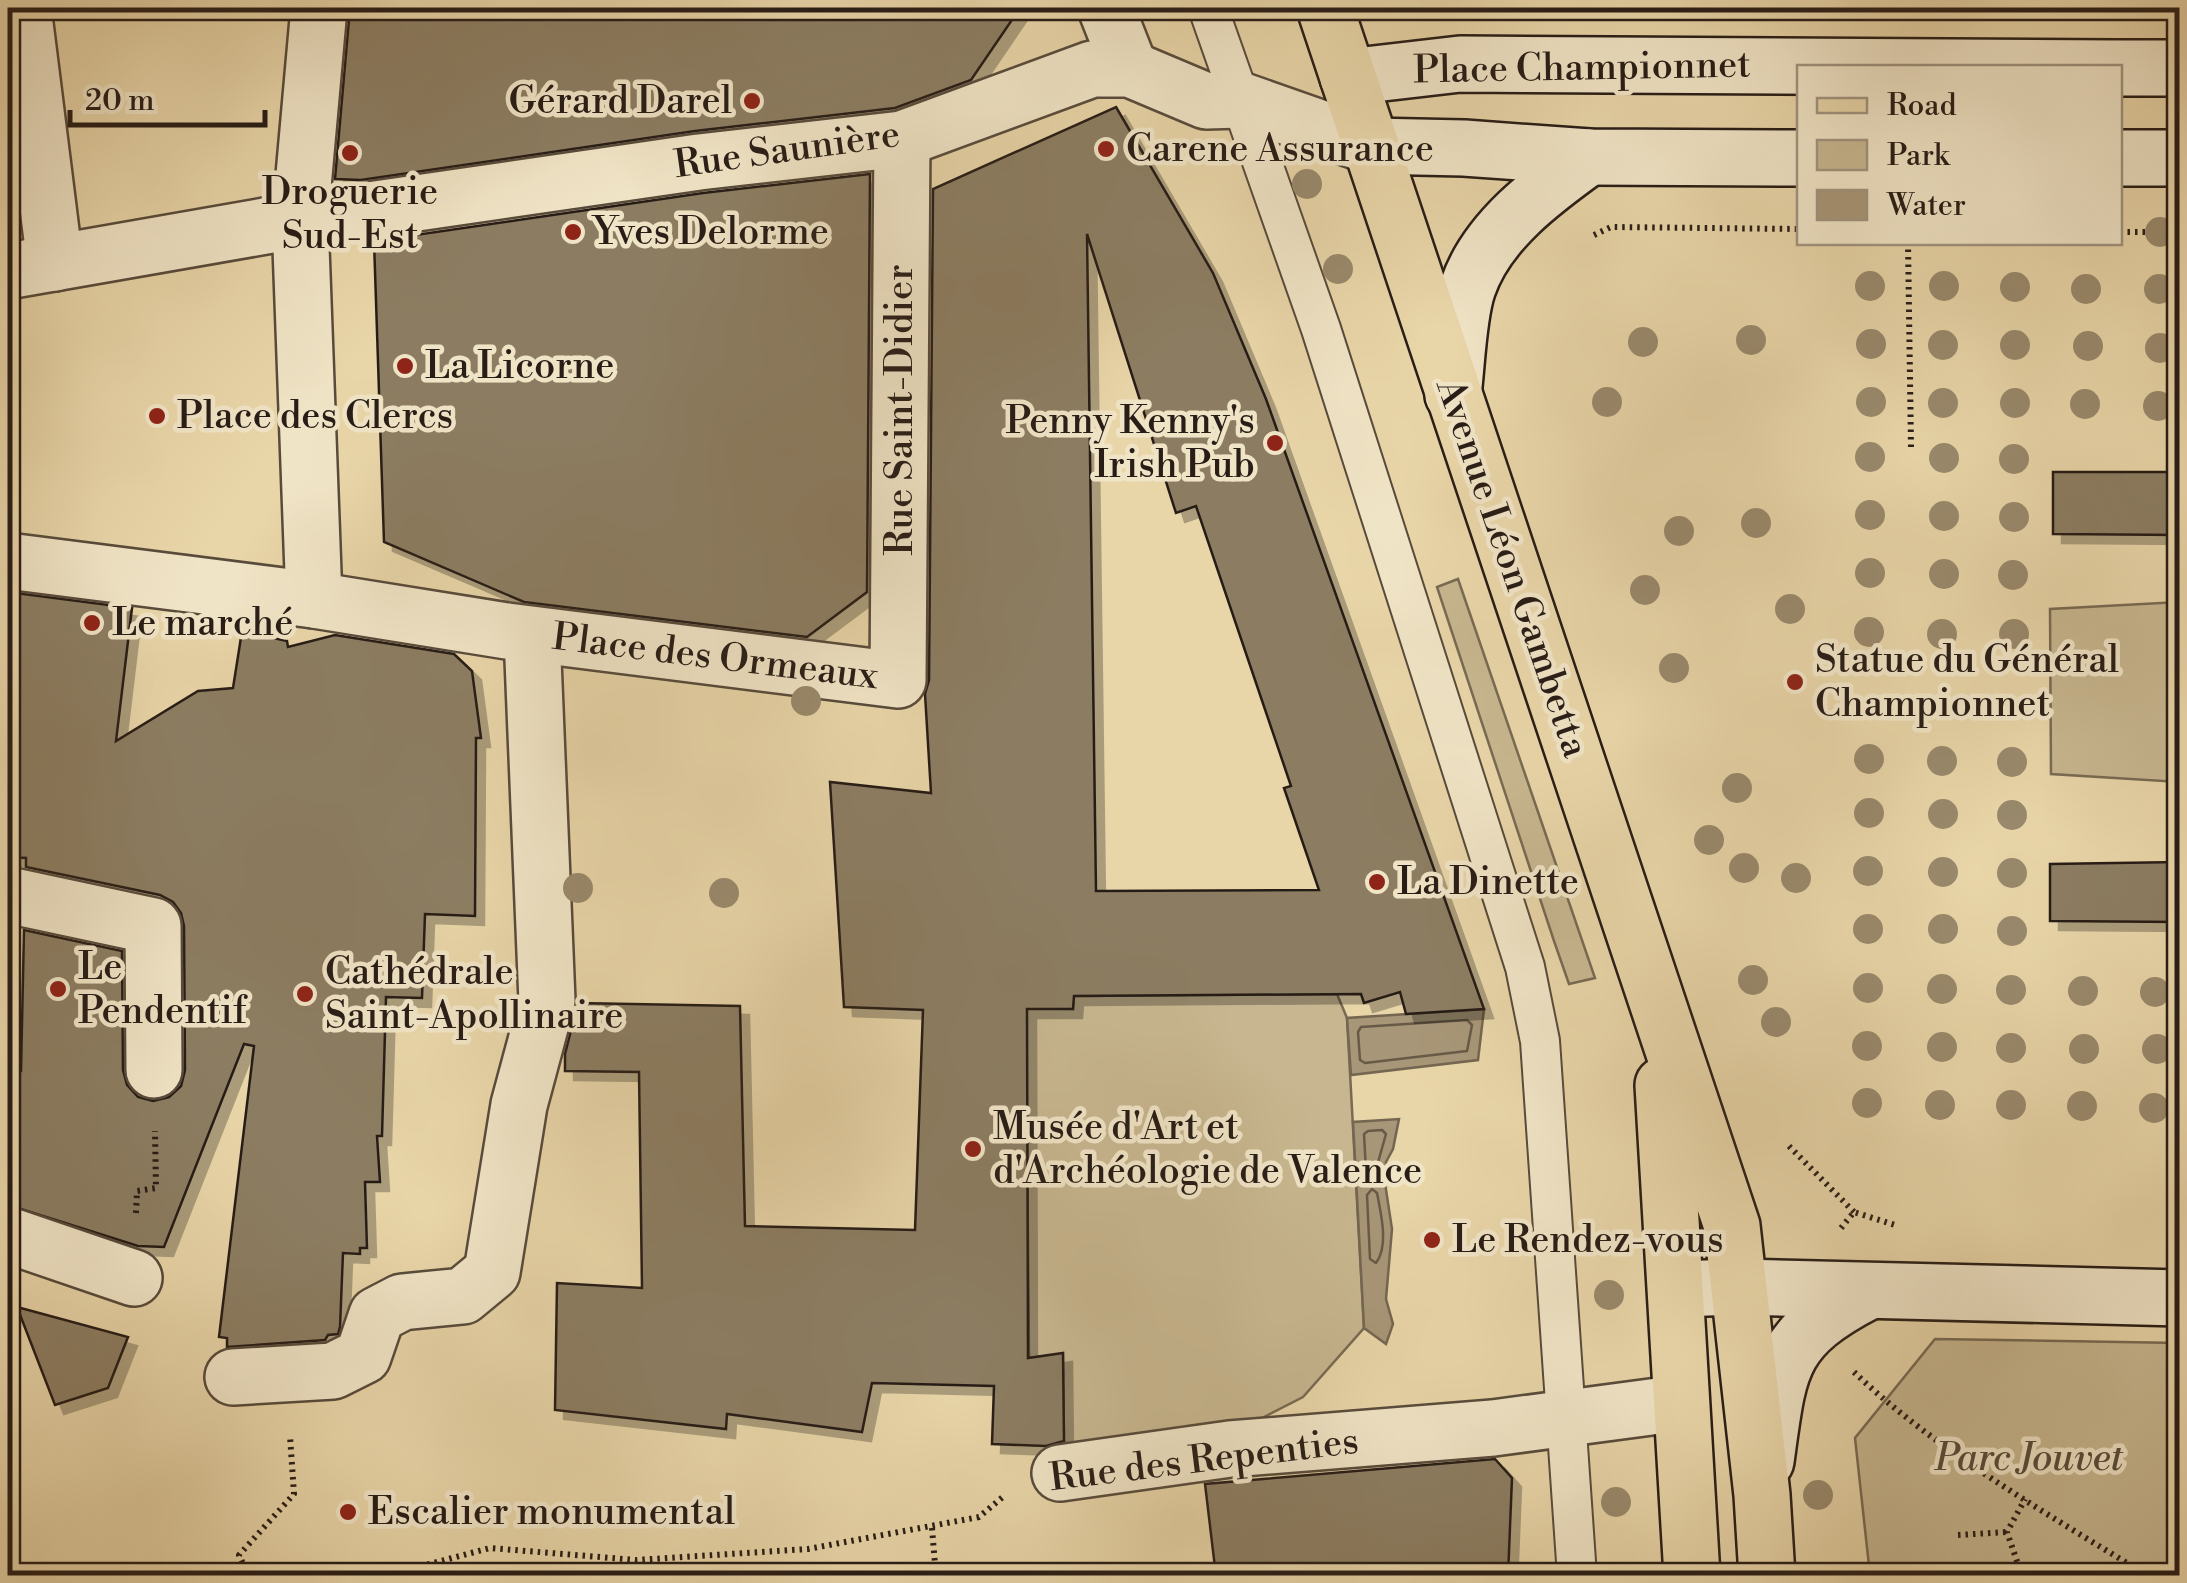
<svg xmlns="http://www.w3.org/2000/svg" width="2187" height="1583" viewBox="0 0 2187 1583" font-family="'Libre Bodoni',serif">
<defs>
<filter id="shadow"><feDropShadow dx="9" dy="9" stdDeviation="0" flood-color="#0004"/></filter>
</defs>
<rect width="100%" height="100%" fill="#e8d5a8"/>
<filter id="stains"><feTurbulence type="fractalNoise" baseFrequency=".002" numOctaves="4"/><feColorMatrix values="0 0 0 0 .2 0 0 0 0 .09 0 0 0 0 .02 0 0 0 .5 -.17"/></filter>
<radialGradient id="worn" r=".72"><stop offset=".6" stop-color="#630" stop-opacity="0"/><stop offset="1" stop-color="#630" stop-opacity=".3"/></radialGradient>
<g fill="#c7b68f" stroke="#786a53" stroke-width="2.5">
<path d="M1458,579l137,399 -26,6 -15,-43 -117,-354z"/>
<path d="M2179,602v180l-128,-8 -1,-165z"/>
<path d="M1337,994l10,24 17,310 -61,69 -74,38 -165,12 -1,-93 -34,4 -3,-350 47,1 1,-13z"/>
<path d="M1935,1339l244,4v232h-309l-15,-137z"/>
</g>
<g fill="#a79677" stroke="#746651" stroke-width="2.5">
<path d="M1484,1009l-6,51 -127,15 -4,-57z"/>
<path d="M1399,1119l-6,30 -7,13 -1,21 7,46 -6,70 7,25 -7,20 -22,-16 -11,-206z"/>
</g>
<g fill="none" stroke-linecap="round" stroke-linejoin="round">
<g stroke="#685a47" stroke-width="2.5">
<path d="M1467,1020l5,5 -5,26 -102,12 -5,-3 -2,-28 3,-5z"/>
<path d="M1382,1130l4,4 -11,39 -5,2 -4,-4 -2,-37 4,-3z"/>
<path d="M1372,1189l5,4c4,21 12,53 -1,70l-6,-4 -3,-64z"/>
</g>
</g>
<g fill="#8c7d62" stroke="#281d17" stroke-width="2.5" fill-rule="evenodd" filter="url(#shadow)">
<path d="M350,8h670l-49,72 -76,28 -200,23 -334,49 -26,-1z"/>
<path d="M1116,107l97,166 53,126 218,610 -78,5 -6,-22 -36,11 -3,-9 -287,2 -1,13h-46l1,349 35,-5 1,88 -18,5 -54,-2 2,-58 -122,-3 -10,49 -135,-18 -1,15 -171,-19 2,-127 85,5 -3,-216 -74,-1v-17l13,-51 162,3 5,220 170,4 8,-220 -79,-3 -14,-225 101,11 -6,-99 4,-14 4,-491zM1087,234l89,279 20,-7 95,280 -7,2 35,102 -223,1z"/>
<path d="M870,174l-3,418 -60,45 -283,-35 -140,-60 -10,-301 329,-48z"/>
<path d="M2053,472h127v63l-127,-1z"/>
<path d="M8,592l124,16 -16,133 82,-50 35,-3 9,-57 45,10 1,6 47,-12 119,19 18,17 9,67h-5l-1,178 -50,-2 -3,84 -36,-1 -4,139h-5l3,46h-15l2,66h-7v6l-17,-1 -3,74 -2,7 -10,1 -3,5 -98,7v-9l-8,-1 35,-291 -10,-2 -80,203 -26,-1 -130,-41v-134h13l3,-141 98,21 1,119 4,15 11,12 15,4 16,-4 12,-11 4,-16 -1,-144 -3,-13 -8,-11 -13,-7 -134,-28v-9l-18,-1z"/>
<path d="M2180,862v60l-130,-1v-57z"/>
<path d="M17,1307l111,30 -20,51 -53,17z"/>
<path d="M1495,1459l17,19 -4,98h-292l-11,-92z"/>
</g>
<g fill="none" stroke-linecap="round" stroke-linejoin="round">
<defs>
<path id="lane" d="M1208,8l113,321 204,638 15,74 37,535"/>
<g id="street">
<path d="M23,8l32,255"/>
<path d="M1106,8l24,61"/>
<path d="M8,271l292,-51 399,-58 203,-23 190,-70h38l76,32 34,-1 131,46"/>
<path d="M8,561l306,39 193,31 391,49 4,-541"/>
<path d="M314,600l-14,-380 19,-212"/>
<path d="M8,895l145,31 1,144"/>
<path d="M8,1235l126,43"/>
<path d="M233,1377l100,-6 30,-15 14,-41 25,-13 61,-6 29,-24 27,-167 28,-104 -15,-366"/>
<path d="M1060,1473l170,-24 263,-21 188,-25"/>
</g>
<g id="secondary">
<path d="M2120,68h60"/>
<path d="M1348,77l112,-13 656,4"/>
<path d="M1371,146l93,2 125,9 211,1"/>
<path d="M2120,158h60"/>
<path d="M1453,395c4,-31 5,-80 15,-108 19,-56 75,-97 121,-130"/>
<path d="M1676,1289l62,-2 442,11"/>
<path d="M1766,1461c13,-93 12,-123 101,-169"/>
</g>
<g id="primary">
<path d="M1325,8l407,1218 30,269 5,81"/>
<path d="M1663,1085l29,491"/>
</g>
</defs>
<use href="#lane" stroke="#584b3b" stroke-width="42"/>
<use href="#street" stroke="#584b3b" stroke-width="60"/>
<use href="#secondary" stroke="#281d17" stroke-width="60"/>
<use href="#primary" stroke="#281d17" stroke-width="60"/>
<g stroke="#281d17" stroke-width="6" stroke-dasharray="2.5 5" stroke-linecap="butt">
<path d="M2120,232h60"/>
<path d="M1594,235l17,-8 189,2"/>
<path d="M1908,242l3,206"/>
<path d="M1789,1146l65,66"/>
<path d="M136,1213l1,-22 19,-3 -1,-57"/>
<path d="M1841,1228l13,-16 44,14"/>
<path d="M1854,1372c81,78 197,144 294,204"/>
<path d="M932,1528l4,48"/>
<path d="M1958,1535l49,-3"/>
<path d="M249,1576l-10,-21 55,-61 -4,-58"/>
<path d="M384,1576l106,-28 146,12 172,-11 171,-32 25,-21"/>
<path d="M2022,1576l-15,-44 18,-33"/>
</g>
<use href="#lane" stroke="#f0e4c6" stroke-width="38"/>
<use href="#street" stroke="#f0e4c6" stroke-width="55"/>
<use href="#secondary" stroke="#f0e4c6" stroke-width="55"/>
<use href="#primary" stroke="#e8d5a8" stroke-width="55"/>
</g>
<g fill="#99896c">
<circle cx="1307" cy="184" r="15"/>
<circle cx="2160" cy="232" r="15"/>
<circle cx="1338" cy="269" r="15"/>
<circle cx="1870" cy="286" r="15"/>
<circle cx="1944" cy="286" r="15"/>
<circle cx="2015" cy="287" r="15"/>
<circle cx="2086" cy="289" r="15"/>
<circle cx="2159" cy="289" r="15"/>
<circle cx="1751" cy="340" r="15"/>
<circle cx="1643" cy="342" r="15"/>
<circle cx="1871" cy="344" r="15"/>
<circle cx="1943" cy="345" r="15"/>
<circle cx="2015" cy="345" r="15"/>
<circle cx="2088" cy="346" r="15"/>
<circle cx="2160" cy="348" r="15"/>
<circle cx="1607" cy="402" r="15"/>
<circle cx="1871" cy="402" r="15"/>
<circle cx="1943" cy="403" r="15"/>
<circle cx="2015" cy="403" r="15"/>
<circle cx="2085" cy="404" r="15"/>
<circle cx="2158" cy="406" r="15"/>
<circle cx="1870" cy="457" r="15"/>
<circle cx="1944" cy="458" r="15"/>
<circle cx="2014" cy="459" r="15"/>
<circle cx="1870" cy="515" r="15"/>
<circle cx="1944" cy="516" r="15"/>
<circle cx="2014" cy="517" r="15"/>
<circle cx="1756" cy="523" r="15"/>
<circle cx="1679" cy="531" r="15"/>
<circle cx="1870" cy="573" r="15"/>
<circle cx="1944" cy="574" r="15"/>
<circle cx="2013" cy="575" r="15"/>
<circle cx="1645" cy="590" r="15"/>
<circle cx="1790" cy="609" r="15"/>
<circle cx="1869" cy="632" r="15"/>
<circle cx="1942" cy="634" r="15"/>
<circle cx="2014" cy="634" r="15"/>
<circle cx="1674" cy="668" r="15"/>
<circle cx="806" cy="701" r="15"/>
<circle cx="1869" cy="759" r="15"/>
<circle cx="1942" cy="761" r="15"/>
<circle cx="2012" cy="762" r="15"/>
<circle cx="1737" cy="788" r="15"/>
<circle cx="1869" cy="813" r="15"/>
<circle cx="1943" cy="814" r="15"/>
<circle cx="2012" cy="815" r="15"/>
<circle cx="1709" cy="840" r="15"/>
<circle cx="1744" cy="868" r="15"/>
<circle cx="1868" cy="871" r="15"/>
<circle cx="1943" cy="872" r="15"/>
<circle cx="2012" cy="873" r="15"/>
<circle cx="1796" cy="878" r="15"/>
<circle cx="578" cy="888" r="15"/>
<circle cx="724" cy="893" r="15"/>
<circle cx="1868" cy="929" r="15"/>
<circle cx="1943" cy="929" r="15"/>
<circle cx="2012" cy="931" r="15"/>
<circle cx="1753" cy="980" r="15"/>
<circle cx="1868" cy="988" r="15"/>
<circle cx="1942" cy="989" r="15"/>
<circle cx="2011" cy="990" r="15"/>
<circle cx="2083" cy="991" r="15"/>
<circle cx="2155" cy="992" r="15"/>
<circle cx="1776" cy="1022" r="15"/>
<circle cx="1867" cy="1046" r="15"/>
<circle cx="1942" cy="1047" r="15"/>
<circle cx="2011" cy="1048" r="15"/>
<circle cx="2084" cy="1049" r="15"/>
<circle cx="2157" cy="1049" r="15"/>
<circle cx="1867" cy="1103" r="15"/>
<circle cx="1940" cy="1105" r="15"/>
<circle cx="2011" cy="1105" r="15"/>
<circle cx="2082" cy="1106" r="15"/>
<circle cx="2154" cy="1108" r="15"/>
<circle cx="1609" cy="1295" r="15"/>
<circle cx="1818" cy="1495" r="15"/>
<circle cx="1616" cy="1502" r="15"/>
</g>
<g fill="#8f2418" stroke="#f0e4c6" stroke-width="4">
<circle cx="752" cy="101" r="10"/>
<circle cx="1106" cy="149" r="10"/>
<circle cx="350" cy="153" r="10"/>
<circle cx="573" cy="232" r="10"/>
<circle cx="405" cy="366" r="10"/>
<circle cx="157" cy="416" r="10"/>
<circle cx="1275" cy="443" r="10"/>
<circle cx="92" cy="623" r="10"/>
<circle cx="1795" cy="682" r="10"/>
<circle cx="1377" cy="882" r="10"/>
<circle cx="58" cy="989" r="10"/>
<circle cx="305" cy="994" r="10"/>
<circle cx="973" cy="1149" r="10"/>
<circle cx="1432" cy="1240" r="10"/>
<circle cx="348" cy="1512" r="10"/>
</g>
<g text-anchor="middle" dominant-baseline="central" stroke-width="9" stroke-linejoin="round" paint-order="stroke">
<g font-size="38" fill="#281d17" stroke="#f0e4c6">
<text transform="translate(1582 68) rotate(-1)">Place Championnet</text>
<text transform="translate(787 150) rotate(-8)">Rue Saunière</text>
<text transform="translate(900 410) rotate(-90)">Rue Saint-Didier</text>
<text transform="translate(1512 568) rotate(71)">Avenue Léon Gambetta</text>
<text transform="translate(715 657) rotate(7)">Place des Ormeaux</text>
<text transform="translate(1204 1460) rotate(-7)">Rue des Repenties</text>
</g>
<g font-size="38" fill="#281d17" stroke="#f0e4c6" text-anchor="start">
<text x="732" y="101" text-anchor="end">Gérard Darel</text>
<text x="1126" y="149">Carene Assurance</text>
<text x="350" y="192" text-anchor="middle">Droguerie<tspan x="350" dy="44">Sud-Est</tspan></text>
<text x="593" y="232">Yves Delorme</text>
<text x="425" y="366">La Licorne</text>
<text x="177" y="416">Place des Clercs</text>
<text x="1255" y="421" text-anchor="end">Penny Kenny's<tspan x="1255" dy="44">Irish Pub</tspan></text>
<text x="112" y="623">Le marché</text>
<text x="1815" y="660">Statue du Général<tspan x="1815" dy="44">Championnet</tspan></text>
<text x="1397" y="882">La Dinette</text>
<text x="78" y="967">Le<tspan x="78" dy="44">Pendentif</tspan></text>
<text x="325" y="972">Cathédrale<tspan x="325" dy="44">Saint-Apollinaire</tspan></text>
<text x="993" y="1127">Musée d'Art et<tspan x="993" dy="44">d'Archéologie de Valence</tspan></text>
<text x="1452" y="1240">Le Rendez-vous</text>
<text x="368" y="1512">Escalier monumental</text>
</g>
<g font-size="38" font-style="italic" fill="#584b3b" stroke="#f0e4c6">
<text x="2029" y="1458">Parc Jouvet</text>
</g>
</g>
<rect width="2187" height="1583" fill="none" stroke="#e8d5a8" stroke-width="40"/>
<rect x="10" y="10" width="2167" height="1563" fill="none" stroke="#281d17" stroke-width="5"/>
<rect x="20" y="20" width="2147" height="1543" fill="none" stroke="#281d17" stroke-width="2.5"/>
<rect x="1797" y="65" width="325" height="180" fill="#f0e4c6" stroke="#a09480" stroke-width="2.5"/>
<rect x="1817" y="98" width="50" height="15" fill="#e8d5a8" stroke="#a09480" stroke-width="2.5"/>
<text x="1887" y="115" font-size="30" fill="#281d17">Road</text>
<rect x="1817" y="140" width="50" height="30" fill="#c7b68f" stroke="#a09480" stroke-width="2.5"/>
<text x="1887" y="165" font-size="30" fill="#281d17">Park</text>
<rect x="1817" y="190" width="50" height="30" fill="#a79677" stroke="#a09480" stroke-width="2.5"/>
<text x="1887" y="215" font-size="30" fill="#281d17">Water</text>
<path d="M70 110v15h195v-15" fill="none" stroke="#281d17" stroke-width="5"/>
<text x="85" y="110" font-size="30" fill="#281d17" stroke="#f0e4c6" stroke-width="8" paint-order="stroke">20 m</text>
<rect width="100%" height="100%" filter="url(#stains)"/>
<rect width="100%" height="100%" fill="url(#worn)"/>
</svg>
